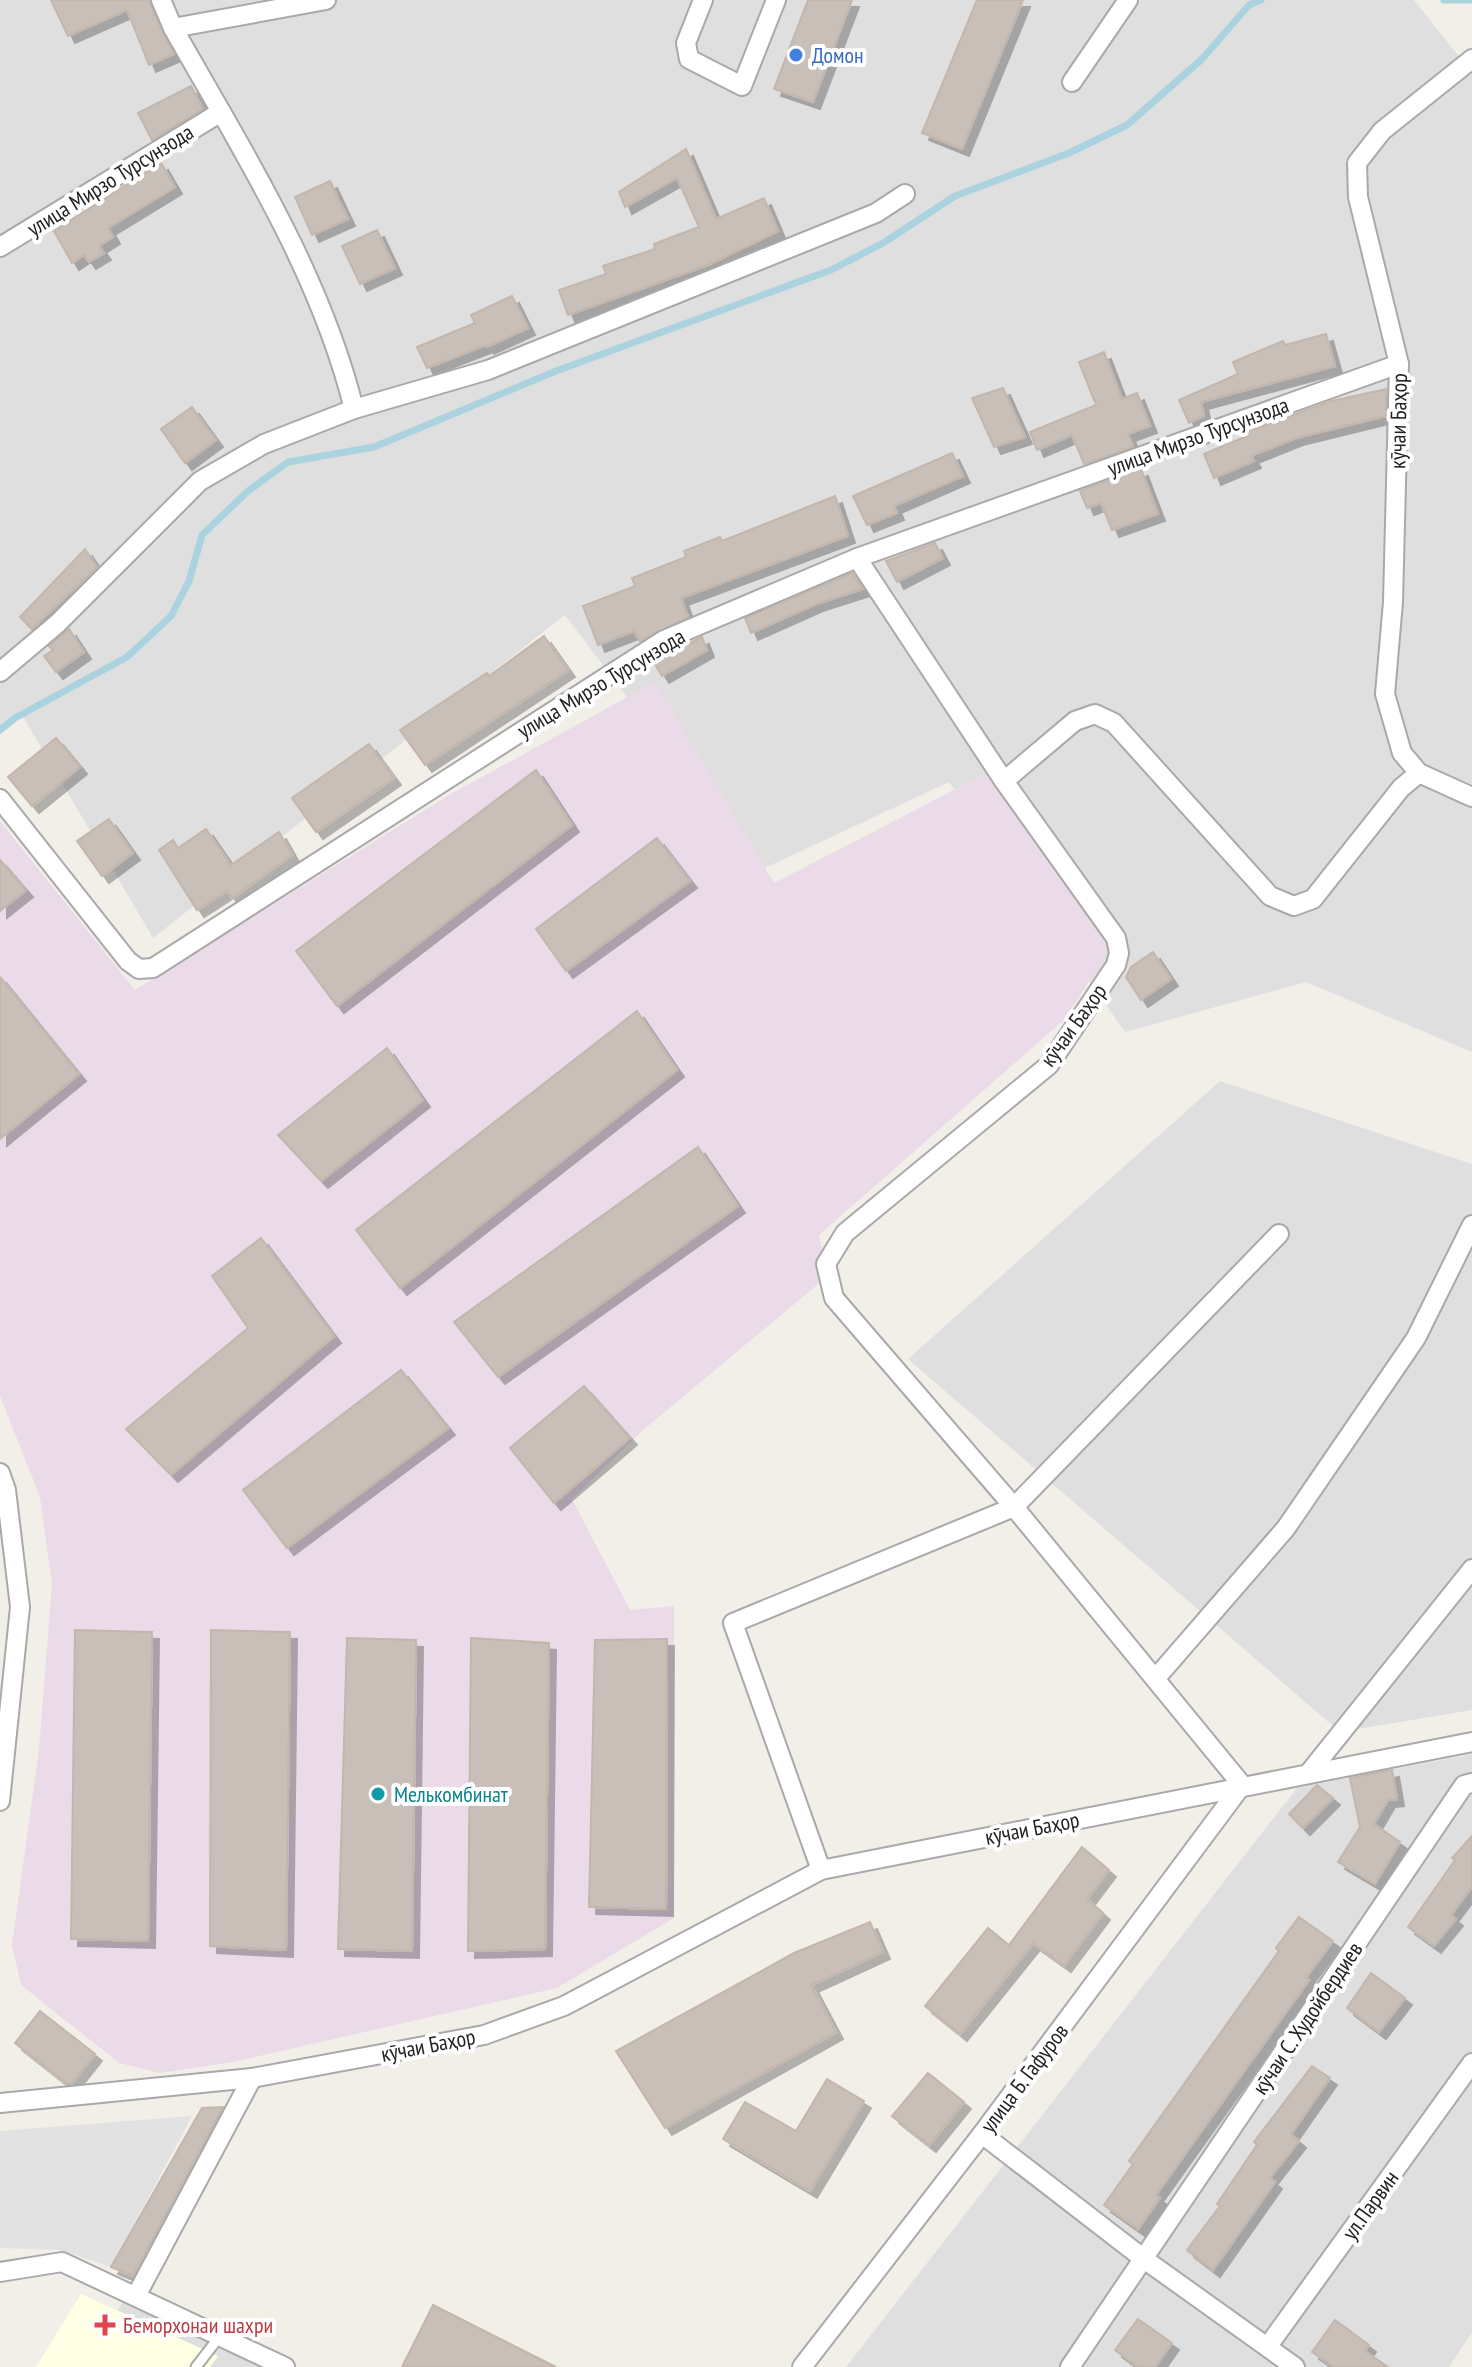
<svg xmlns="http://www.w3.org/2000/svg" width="1472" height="2367" viewBox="0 0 1472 2367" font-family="'PT Sans Narrow',sans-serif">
<defs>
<filter id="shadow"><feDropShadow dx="7" dy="7" stdDeviation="0" flood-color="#0004"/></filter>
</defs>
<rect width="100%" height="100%" fill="#f2efe9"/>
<g fill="#e0dfdf">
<path d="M0,0h1414l58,73v979l-166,-70 -181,50 -176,-250 -191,89 -193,-256 -412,323 -132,-225 -21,12z"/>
<path d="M1220,1081l252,83v546l-132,22 -432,-373z"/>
<path d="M1472,1754v578l-23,35h-603l451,-579z"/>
<path d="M130,2292l164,75h-215z"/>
</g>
<path fill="#ebdbe8" d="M655,682l119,201 215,-111 120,179 -45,69 -245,215 9,41 -186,155 -70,68 58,111 44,-4v312l-117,70 -324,74 -73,11 -41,-10 -98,-78 -9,-40 27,-196 13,-165 -12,-87 -40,-101v-575l135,169 314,-195z"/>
<path fill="#ffffe5" d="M81,2294l137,62 -8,11h-174z"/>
<path fill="#e2e2e2" d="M192,2116l-81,151 -51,-17 -60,-2v-117z"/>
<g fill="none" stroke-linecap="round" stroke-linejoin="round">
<g stroke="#aad3df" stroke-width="7">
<path d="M1444,0h28"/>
<path d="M0,730l15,-12 112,-61 44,-41 18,-35 13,-46 46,-44 40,-29 86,-15 182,-76 275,-101 52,-27 72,-47 114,-43 58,-28 75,-66 47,-54 12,-5"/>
</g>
</g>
<g fill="#c7bfb8" stroke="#c4b6ab" stroke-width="2" filter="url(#shadow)">
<path d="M51,0h97l26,54 -25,11 -22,-55 -59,26z"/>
<path d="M808,0h44l-39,102 -39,-13z"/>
<path d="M977,0h46l-61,149 -40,-16z"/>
<path d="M191,86l12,23 -51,31 -14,-27z"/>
<path d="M686,149l30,70 48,-21 14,33 -70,34 -140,50 -9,-25 47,-16 -3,-8 52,-17 -1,-5 45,-17 -22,-49 -52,29 -6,-15z"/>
<path d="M161,163l14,24 -67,41 5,9 -14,9 5,7 -15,9 -5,-7 -12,8 -18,-32z"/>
<path d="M330,181l18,38 -36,16 -17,-38z"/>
<path d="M377,230l18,38 -35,16 -18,-38z"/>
<path d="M512,296l16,32 -41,19 -1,-2 -59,23 -10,-21 58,-24 -4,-8z"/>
<path d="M1326,334l9,32 -134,36 3,14 -15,7 -10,-23 59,-26 -5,-12 50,-21 2,4z"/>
<path d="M1104,352l18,47 15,-6 13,33 -22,8 5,13 -49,17 -12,-29 -35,15 -7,-18 66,-27 -17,-43z"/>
<path d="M1003,388l22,49 -31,10 -22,-49z"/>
<path d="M1386,389v27l-90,22 -45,18 3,5 -40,17 -10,-24 43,-18 -2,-4 87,-31z"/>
<path d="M192,407l24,33 -31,23 -24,-34z"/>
<path d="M952,453l11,23 -69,30 3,7 -30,12 -14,-29z"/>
<path d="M1141,469l17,45 -46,16 -11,-27 -14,5 -7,-17z"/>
<path d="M835,496l13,40 -167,62 7,19 -48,24 -6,-10 -36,14 -15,-39 52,-20 -3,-8 54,-21 -2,-6 36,-14 2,4z"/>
<path d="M935,543l8,15 -46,24 -11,-21z"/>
<path d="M85,549l12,18 -65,62 -12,-12z"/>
<path d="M852,573l11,16 -47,15 -65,29 -6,-15z"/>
<path d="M69,629l15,23 -28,20 -12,-16 9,-6 -4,-4z"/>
<path d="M544,636l24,34 -143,95 -25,-35 87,-57 2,3z"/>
<path d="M702,637l5,13 -45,26 -9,-15z"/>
<path d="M56,738l24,29 -48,39 -24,-29z"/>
<path d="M369,744l25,34 -78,54 -24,-34z"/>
<path d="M536,770l36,55 -235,181 -41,-55z"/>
<path d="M109,819l24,34 -31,23 -25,-35z"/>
<path d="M206,829l25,36 48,-33 13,23 -60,43 -5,-7 -30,19 -38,-60 14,-10 5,8z"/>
<path d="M657,838l33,43 -124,90 -30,-42z"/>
<path d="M0,860l26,30 -26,21z"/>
<path d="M1153,952l18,27 -30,21 -15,-23 5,-10z"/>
<path d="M0,977l79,97 -79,65z"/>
<path d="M637,1011l40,59 -277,218 -44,-58z"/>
<path d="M387,1048l36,52 -102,81 -43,-46z"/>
<path d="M698,1147l40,59 -240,171 -44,-55z"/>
<path d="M261,1238l73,98 -163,139 -45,-46 122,-101 -36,-52z"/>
<path d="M401,1370l47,58 -161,120 -44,-58z"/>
<path d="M584,1386l46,52 -76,65 -44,-55z"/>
<path d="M75,1630l77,2 -4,309 -77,-2z"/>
<path d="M211,1630l79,2 -4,318 -76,-4z"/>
<path d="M347,1638l69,2 -4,311 -74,-2z"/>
<path d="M471,1638l78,5 -4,306 -77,2z"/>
<path d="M667,1639l-1,270 -77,-2 6,-267z"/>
<path d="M1392,1770l5,29 -9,1 -14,24 26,18 -25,42 -37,-22 22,-35 -10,-49z"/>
<path d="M1317,1785l16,13 -30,30 -14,-14z"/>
<path d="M1472,1836v51l-21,28 5,4 -22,27 -26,-19 47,-67 -3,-2z"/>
<path d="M1082,1847l27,23 -22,29 16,14 -39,52 -31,-22 -73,91 -35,-28 63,-78 21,17z"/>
<path d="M1299,1917l34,24 -27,37 3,2 -153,215 4,3 -22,31 -34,-24 29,-41 -4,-3 150,-210 -3,-3z"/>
<path d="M870,1922l13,30 -72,33 25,47 -171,96 -49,-77 178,-98z"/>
<path d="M1371,1973l34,25 -26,34 -32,-24z"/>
<path d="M40,2011l55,43 -24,30h-4l-52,-41z"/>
<path d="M1312,2066l18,12 -39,56 8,7 -29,37 5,4 -62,88 -26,-20 33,-44 -3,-2 40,-59 -3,-3z"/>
<path d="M928,2073l36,29 -35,43 -37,-29z"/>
<path d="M827,2079l37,22 -54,90 -87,-52 22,-37 51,29z"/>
<path d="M223,2107l-90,169 -22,-9 91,-159z"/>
<path d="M433,2305l123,62h-154z"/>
<path d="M1138,2319l34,24 -17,24h-17l-23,-17z"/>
<path d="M1335,2320l34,25 -4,6 23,16h-54l-22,-15z"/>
</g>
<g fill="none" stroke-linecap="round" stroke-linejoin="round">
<defs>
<path id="service" d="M196,2367l24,-31"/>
<g id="minor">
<path d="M161,0l12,28c69,122 147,244 181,381"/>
<path d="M703,0l-17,43 3,16 53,27 34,-86"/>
<path d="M173,28l153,-28"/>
<path d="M1472,59l-90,72 -25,32 1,34 41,167 -6,238 -8,92 17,59 17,20 53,24"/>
<path d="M1072,82l56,-82"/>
<path d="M0,247l221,-135"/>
<path d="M857,558l147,223 112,157 3,15 -3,12 -67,100 -204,168 -19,31 8,34 180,209 228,278"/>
<path d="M0,672l58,-49 142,-142 64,-37 90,-35 134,-39 388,-157 29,-19"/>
<path d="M1004,781l71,-60 20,-7 19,9 156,173 24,10 19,-7 88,-111 18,-15"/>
<path d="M0,799l128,162 11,8 14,-1 511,-328 193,-82 542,-194"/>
<path d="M0,1473l6,17 14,117 -20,194"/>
<path d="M1156,1678l130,-150 130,-190 56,-113"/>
<path d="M1308,1774l164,-205"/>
<path d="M821,1870l-88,-247 281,-116 265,-273"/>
<path d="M0,2103l252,-25 232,-43 80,-29 257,-136 651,-128"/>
<path d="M982,2134l162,125 151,108"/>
<path d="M0,2272l62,-10 223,105"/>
<path d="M136,2296l116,-218"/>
<path d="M1268,2346l204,-283"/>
<path d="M802,2367l180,-233 260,-349"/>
<path d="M1070,2367l394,-582 8,-2"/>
</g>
</defs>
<use href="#service" stroke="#a9a9a9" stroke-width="13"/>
<use href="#minor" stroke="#a9a9a9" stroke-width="22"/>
<use href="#service" stroke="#fff" stroke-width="9"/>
<use href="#minor" stroke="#fff" stroke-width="18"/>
</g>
<circle fill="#3f7fe0" stroke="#fff" stroke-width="3" cx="796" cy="55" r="8"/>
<circle fill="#0f9aa8" stroke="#fff" stroke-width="3" cx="378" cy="1794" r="8"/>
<path fill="#e0444e" stroke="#fff" stroke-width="3" d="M101 2313h8v8h8v8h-8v8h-8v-8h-8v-8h8z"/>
<g text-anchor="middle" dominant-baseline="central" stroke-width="8" stroke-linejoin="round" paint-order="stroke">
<g font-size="22" fill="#366cbe" stroke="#fff" text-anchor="start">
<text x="812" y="55">Домон</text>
</g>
<g font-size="22" fill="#222" stroke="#fff">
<text transform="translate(110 180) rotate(-32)">улица Мирзо Турсунзода</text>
<text transform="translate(1398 421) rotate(-89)">кӯчаи Баҳор</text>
<text transform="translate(1198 436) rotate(-20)">улица Мирзо Турсунзода</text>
<text transform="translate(601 683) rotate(-31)">улица Мирзо Турсунзода</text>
<text transform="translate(1073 1025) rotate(-54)">кӯчаи Баҳор</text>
<text transform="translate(1032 1828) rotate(-11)">кӯчаи Баҳор</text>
<text transform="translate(1307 2018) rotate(-56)">кӯчаи С. Худойбердиев</text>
<text transform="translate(428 2045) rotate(-11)">кӯчаи Баҳор</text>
<text transform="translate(1024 2078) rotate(-53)">улица Б. Гафуров</text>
<text transform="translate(1370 2205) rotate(-54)">ул.Парвин</text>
</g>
<g font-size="22" fill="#0d838f" stroke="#fff" text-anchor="start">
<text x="394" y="1794">Мелькомбинат</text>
</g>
<g font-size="22" fill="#be3a42" stroke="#fff" text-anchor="start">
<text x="123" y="2325">Беморхонаи шахри</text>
</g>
</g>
</svg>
